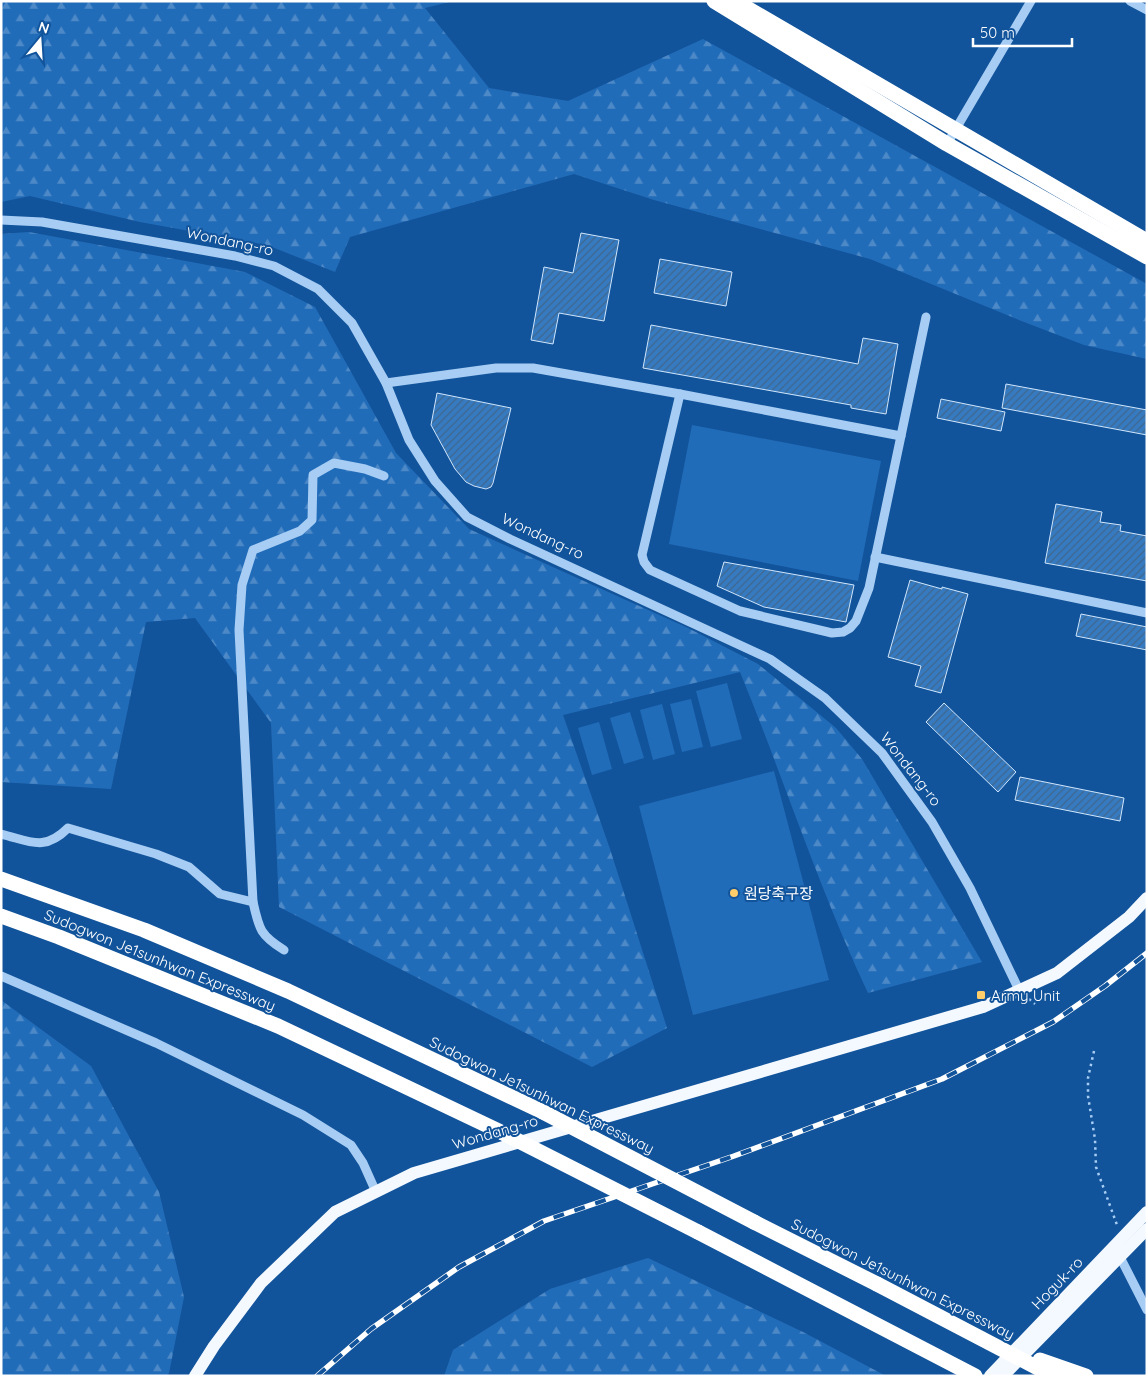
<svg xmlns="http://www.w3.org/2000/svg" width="1148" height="1377" viewBox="0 0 1148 1377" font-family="Quicksand,'Noto Sans KR',sans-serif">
<defs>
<pattern id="forest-firs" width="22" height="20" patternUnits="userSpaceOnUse" patternTransform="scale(1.25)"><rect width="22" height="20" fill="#216cb9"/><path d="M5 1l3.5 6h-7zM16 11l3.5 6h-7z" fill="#4d89c7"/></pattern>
<pattern id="building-hatch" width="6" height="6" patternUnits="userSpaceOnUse" patternTransform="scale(1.25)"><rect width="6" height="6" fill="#367bc1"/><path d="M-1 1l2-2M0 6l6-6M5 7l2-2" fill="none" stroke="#40668c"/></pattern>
</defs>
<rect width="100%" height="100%" fill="#12549b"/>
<g fill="#216cb9">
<path d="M692,425l189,36 -23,120 -189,-37z"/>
<path d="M727,683l15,56 -31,8 -15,-56z"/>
<path d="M691,699l12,48 -21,5 -12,-48z"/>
<path d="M662,704l13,50 -22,6 -13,-50z"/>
<path d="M630,712l14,46 -20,6 -14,-46z"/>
<path d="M599,722l13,47 -20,6 -14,-47z"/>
<path d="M774,771l55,209 -136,35 -54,-209z"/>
</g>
<g fill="url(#forest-firs)">
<path d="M1,1h452l-28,7 64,80 79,13 135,-62 444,245v75l-63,-14 -65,-25 -149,-61 -216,-59 -80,-26 -224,63 -15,35 -68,-27 -127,-23 -110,-26 -29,6z"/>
<path d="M29,232l216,40 70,35 81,146 73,76 219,99 70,36 78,64 26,31 120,203 -114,31c-49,-104 -84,-214 -128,-321l-177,43 47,134 57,179 -75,39 -313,-160 -8,-184 -76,-105 -49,4 -35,167 -110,-7v-548z"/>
<path d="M1,1000l90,66 68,126 25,105 -15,76 -2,3h-166z"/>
<path d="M648,1258l157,75 81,43h-442l9,-26 97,-61z"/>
</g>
<g fill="url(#building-hatch)" stroke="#cfe6fd">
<path d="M581,233l38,7 -15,81 -45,-8 -6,31 -22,-4 13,-73 29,6z"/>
<path d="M660,259l72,13 -6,34 -72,-13z"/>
<path d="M651,325l207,39 5,-26 35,6 -12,70 -35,-6v-3l-208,-37z"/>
<path d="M1006,384l141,26v25l-145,-27z"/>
<path d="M437,393l74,15 -18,75 -2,4 -5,2 -12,-3 -8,-4 -11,-13 -24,-44z"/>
<path d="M941,399l64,13 -4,19 -64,-13z"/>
<path d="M1056,504l46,8 -2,10 21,3 -1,6 27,5v45l-102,-18z"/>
<path d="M724,562l130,23 -8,37 -82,-15 -47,-21z"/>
<path d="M910,580l32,9v-2l26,7 -27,99 -26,-7 6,-20 -33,-9z"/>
<path d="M1081,614l66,13v23l-71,-14z"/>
<path d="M944,703l72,69 -18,20 -72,-70z"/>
<path d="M1020,777l104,21 -4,23 -105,-21z"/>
</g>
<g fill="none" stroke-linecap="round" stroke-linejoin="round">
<g stroke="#a7cdf4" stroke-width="2.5" stroke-dasharray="2.5 4" stroke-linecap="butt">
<path d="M1029,999l6,5"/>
<path d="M1094,1051l-6,27v18l7,43 1,28 21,58"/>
</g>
<g stroke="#a7cdf4" stroke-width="9">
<path d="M1130,1l17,9"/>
<path d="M947,144l84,-143"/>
<path d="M1,220l41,2 193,34 39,10 44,23 34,34 34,60 23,57 26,41 32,36 43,22 260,120 55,39 57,55 50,69 38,66 49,102"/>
<path d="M386,383l110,-15h37l147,26 221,42"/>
<path d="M680,394l-38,161 2,7 6,8 90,41 92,22 11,-1 7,-4 6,-7 13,-33 57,-271"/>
<path d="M875,557l272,56"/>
<path d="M1,834c29,7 43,18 67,-6l88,26 33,13 31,27 33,8"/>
<path d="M284,950c-24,-15 -25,-21 -31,-48l-14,-272 3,-45 11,-35 47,-19 12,-11 1,-45 21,-12 31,6 19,7"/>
<path d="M1,976l155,67 147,72 48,30 12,18 13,29"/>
<path d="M1121,1252l-1,5 27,53"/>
</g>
<g stroke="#f4f9ff" stroke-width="12">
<path d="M195,1376l19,-30 47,-63 74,-71 79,-39 569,-166 74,-34 72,-56 18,-19"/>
<path d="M990,1376l157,-164"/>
<path d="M1003,1376l144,-147"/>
</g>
<g stroke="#fff" stroke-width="15">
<path d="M714,1l233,143 200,113"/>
<path d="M735,1l412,240"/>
<path d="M1,879l143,51 144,61 255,121"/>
<path d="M1,916l58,21 219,89 225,107"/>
<path d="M754,1222l123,62"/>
<path d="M698,1232l277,144"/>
</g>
<defs>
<path id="rail" d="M317,1376l54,-47 88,-62 85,-46 190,-65 208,-77 111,-57 52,-36 42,-33"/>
</defs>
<use href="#rail" stroke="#fff" stroke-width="5.5"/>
<use href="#rail" stroke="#12549b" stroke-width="4" stroke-dasharray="11" stroke-linecap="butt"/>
<g stroke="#fff" stroke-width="15">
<path d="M543,1112l211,110"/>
<path d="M503,1133l195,99"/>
<path d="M877,1284l176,92"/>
<path d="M1040,1360l46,16"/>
</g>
</g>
<g fill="#ffcd6a" stroke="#12549b" stroke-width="2">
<circle cx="734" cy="893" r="5"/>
<rect x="976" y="990" width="10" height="10" rx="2.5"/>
</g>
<g text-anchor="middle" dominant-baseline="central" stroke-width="4" stroke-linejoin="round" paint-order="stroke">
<g font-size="15" fill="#fff" stroke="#12549b">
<text transform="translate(230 241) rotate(12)">Wondang-ro</text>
<text transform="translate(543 536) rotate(25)">Wondang-ro</text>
<text transform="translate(911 769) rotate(52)">Wondang-ro</text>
<text transform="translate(160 960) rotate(22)">Sudogwon Je1sunhwan Expressway</text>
<text transform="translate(542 1095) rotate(26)">Sudogwon Je1sunhwan Expressway</text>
<text transform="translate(495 1132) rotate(-16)">Wondang-ro</text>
<text transform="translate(903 1279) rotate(27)">Sudogwon Je1sunhwan Expressway</text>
<text transform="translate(1057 1283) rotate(-46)">Hoguk-ro</text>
</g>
<g font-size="15" fill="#fff" stroke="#12549b" text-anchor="start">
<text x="744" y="893">원당축구장</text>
<text x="991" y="995">Army Unit</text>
</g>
</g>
<rect width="1148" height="1377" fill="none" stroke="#ffffff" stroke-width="5"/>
<g transform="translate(40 40) rotate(18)" stroke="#12549b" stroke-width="4" paint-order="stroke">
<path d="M0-4L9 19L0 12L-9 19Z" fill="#ffffff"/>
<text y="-8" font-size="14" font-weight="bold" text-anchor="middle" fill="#ffffff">N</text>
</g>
<path d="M973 38v8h99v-8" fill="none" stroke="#ffffff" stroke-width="2.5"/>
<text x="980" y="38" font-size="15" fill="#ffffff" stroke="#12549b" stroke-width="4" paint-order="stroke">50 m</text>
</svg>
